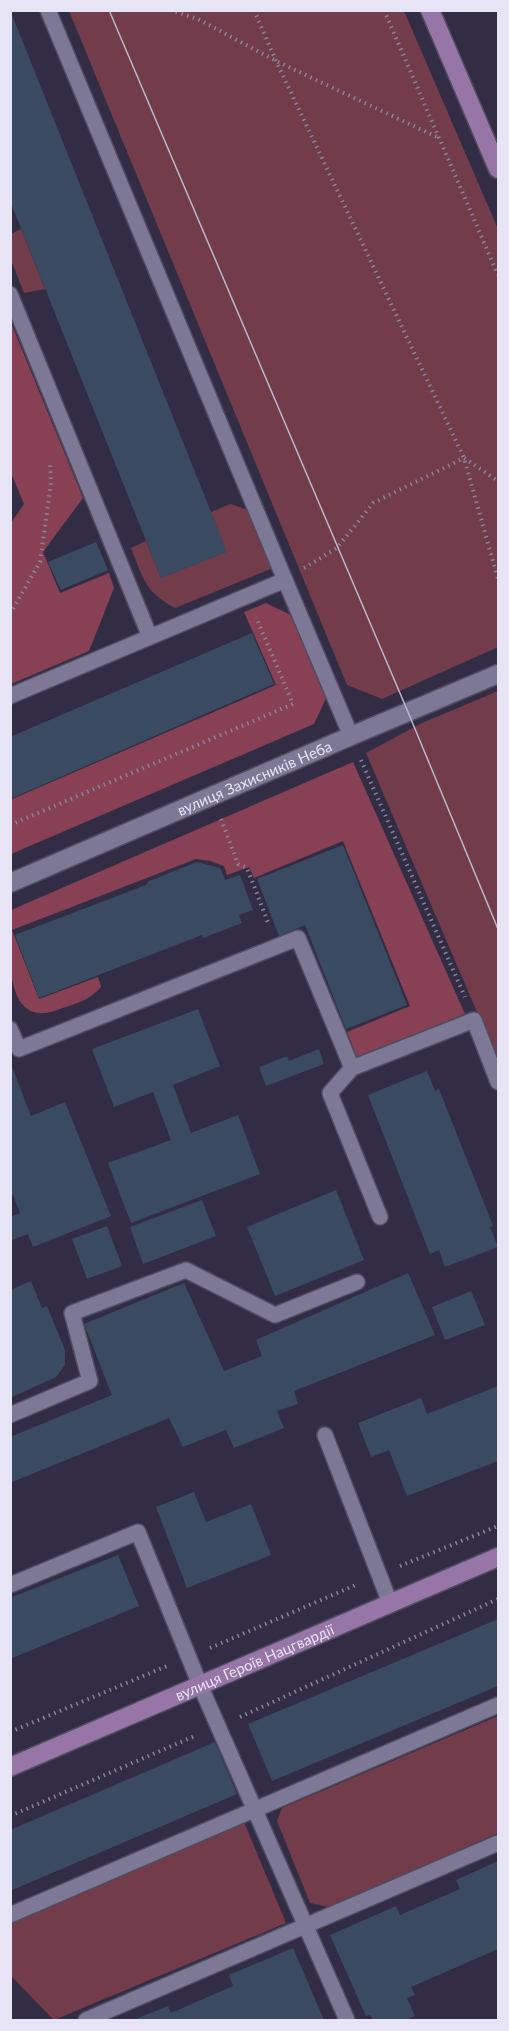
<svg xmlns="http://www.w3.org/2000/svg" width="509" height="2031" viewBox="0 0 509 2031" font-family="Lato,sans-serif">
<rect width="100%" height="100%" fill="#322d45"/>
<g fill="#733c4b">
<path d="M69,11h335l94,218v418l-116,52 -35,-14z"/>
<path d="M21,229l24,60 -21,4 -13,-33v-26z"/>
<path d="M230,504l21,7 22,57 -98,40c-30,-16 -32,-30 -44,-60l15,-7 15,37 65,-26 -15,-40z"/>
<path d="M498,691v370l-132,-308 56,-30z"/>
<path d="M498,1716v117l-169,74 -19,-4 -33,-82 5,-13z"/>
<path d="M244,1822l42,101 -232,97 -43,-44 -1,-54z"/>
</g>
<g fill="#884055">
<path d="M11,323l72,175 -40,54 17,41 49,-20 5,15 -25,63 -78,33v-161l13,-19 -13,-31z"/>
<path d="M266,603l31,15 31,76 -14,30 -303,130 -1,-54 266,-115 -32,-73z"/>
<path d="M353,762l112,252 -108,43 -10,-25 63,-26 -67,-165 -89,37 -5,-11 -22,8 -3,-9 -14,-5 -14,-2 -184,71 27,69 59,-22 3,10c-14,15 -24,16 -44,23 -57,21 -47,-68 -46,-100z"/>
</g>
<g fill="#3a4a61">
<path d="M10,10l217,542 -66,26 -151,-377z"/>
<path d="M96,542l12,28 -47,20 -13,-28z"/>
<path d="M252,633l22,51 -264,115v-62z"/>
<path d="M343,845l64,160 -61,24 -41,-104 -26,11 -22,-57z"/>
<path d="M197,862l23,6 5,12 15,-5 13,35 -14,5 3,8 -39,15 -1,-3 -163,63 -24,-63 131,-50 3,-4z"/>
<path d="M198,1009l22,57 -47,19 18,48 47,-18 22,59 -129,49 -23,-60 63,-23 -18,-48 -39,15 -22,-58z"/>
<path d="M319,1049l5,15 -58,22 -7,-19 28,-11 2,5z"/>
<path d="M11,1064l20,52 34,-14 46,114 -78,31 -5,-13 -18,7v-24l10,-4 -7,-18 -3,1z"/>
<path d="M427,1071l8,20 4,-2 54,137 -3,1 8,20 -53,20 -6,-17 -9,4 -62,-159z"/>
<path d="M336,1190l28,70 -89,36 -28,-69z"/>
<path d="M202,1200l14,36 -73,28 -13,-37z"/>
<path d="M107,1226l15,40 -35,13 -15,-40z"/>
<path d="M408,1273l27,62 -141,56 4,13 -21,7 7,17 -50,20 -8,-18 -43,17 -14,-29 -159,65v-46l102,-42 -28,-71 100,-41 40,88 38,-15 -6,-16z"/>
<path d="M31,1281l11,27 5,-2 18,44v15l-9,12 -46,21v-108z"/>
<path d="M471,1291l14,34 -40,15 -13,-33z"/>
<path d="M498,1386v75l-91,35 -18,-46 -18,7 -13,-34 63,-25 6,16z"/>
<path d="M194,1492l12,30 45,-18 20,51 -84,33 -31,-81z"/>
<path d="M118,1555l21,51 -129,53v-61z"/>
<path d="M498,1619v67l-226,95 -24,-57z"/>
<path d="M215,1742l22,52 -227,97v-61z"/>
<path d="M498,1861v88l-87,38 4,8 -8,3 8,18 -10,4h-32l-3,-5 -4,1 -36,-81 66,-29 4,9 60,-26 -4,-9z"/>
<path d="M293,1948l31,72h-191l35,-14 3,7 62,-27 -4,-11z"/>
</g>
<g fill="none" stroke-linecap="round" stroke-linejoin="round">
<defs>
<g id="lane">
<path d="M48,10l237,570"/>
<path d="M10,294l140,343 -140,59"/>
<path d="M150,637l135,-57 66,156"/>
<path d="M10,1029l9,20 279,-111 54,130"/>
<path d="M380,1217l-50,-124 22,-25 122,-48 24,62"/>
<path d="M10,1415l80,-34 -18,-68 114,-43 89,45 82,-33"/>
<path d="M325,1435l65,168"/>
<path d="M10,1585l128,-53 62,153 147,335"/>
<path d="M10,1915l488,-210"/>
<path d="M86,2020l412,-177"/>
</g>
<g id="street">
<path id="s1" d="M10,883l341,-147 147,-62"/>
</g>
<g id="secondary">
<path d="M430,10l68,159"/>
<path id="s2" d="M10,1767l488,-210"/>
</g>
</defs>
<use href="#lane" stroke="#4f4b60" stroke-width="18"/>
<use href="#street" stroke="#4f4b60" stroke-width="21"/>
<use href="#secondary" stroke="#4f4b60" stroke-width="21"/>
<g stroke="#888499" stroke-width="4" stroke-dasharray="1.5 4.5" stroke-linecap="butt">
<path d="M170,10l28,9 78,42 163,77"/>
<path d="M254,10l22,51 188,397 34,121"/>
<path d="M384,10l114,265"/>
<path d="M304,568l33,-20 36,-45 91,-45 34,23"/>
<path d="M10,614l30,-52 11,-79 -1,-22"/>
<path d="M361,760l104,237"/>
<path d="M221,819l17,45 9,4 22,57"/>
<path d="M10,825l283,-121 -37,-87"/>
<path d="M400,1566l98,-40"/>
<path d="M210,1648l148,-64"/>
<path d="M240,1717l258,-118"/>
<path d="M10,1732l157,-66"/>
<path d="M10,1816l187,-81"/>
</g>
<use href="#lane" stroke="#7d7895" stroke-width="15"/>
<use href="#street" stroke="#7d7895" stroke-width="18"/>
<use href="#secondary" stroke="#9775a7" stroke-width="18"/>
<path stroke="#bbb8ca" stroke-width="1.5" d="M109,10l299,702 90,217"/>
</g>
<g text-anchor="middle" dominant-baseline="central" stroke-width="4.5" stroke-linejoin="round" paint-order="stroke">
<g font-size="15" fill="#e7e4f5" stroke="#322d45">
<text stroke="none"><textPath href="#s1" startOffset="266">вулиця Захисників Неба</textPath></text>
<text stroke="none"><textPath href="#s2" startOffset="266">вулиця Героїв Нацгвардії</textPath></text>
</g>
</g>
<rect width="509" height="2031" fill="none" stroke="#e7e4f5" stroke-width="24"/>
</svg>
